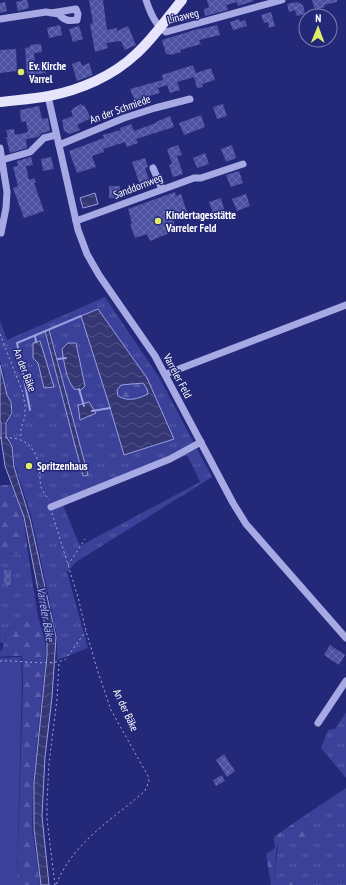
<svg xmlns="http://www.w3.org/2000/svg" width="346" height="885" viewBox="0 0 346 885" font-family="'PT Sans Narrow',sans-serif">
<defs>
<pattern id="grass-tufts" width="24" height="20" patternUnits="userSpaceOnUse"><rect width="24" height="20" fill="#3b4098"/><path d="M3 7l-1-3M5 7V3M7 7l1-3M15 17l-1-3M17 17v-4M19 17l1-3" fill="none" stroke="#585da7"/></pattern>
<pattern id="forest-firs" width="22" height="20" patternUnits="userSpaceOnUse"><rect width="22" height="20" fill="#3b4098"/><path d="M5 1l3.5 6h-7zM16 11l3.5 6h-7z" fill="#585da7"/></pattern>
<pattern id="water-waves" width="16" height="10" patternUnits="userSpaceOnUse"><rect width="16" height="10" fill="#343773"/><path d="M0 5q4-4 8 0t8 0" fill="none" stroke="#525588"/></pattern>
<pattern id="building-cross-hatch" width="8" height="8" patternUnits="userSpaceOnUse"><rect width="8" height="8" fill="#4c51a2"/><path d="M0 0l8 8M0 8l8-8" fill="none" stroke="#676bb0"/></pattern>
</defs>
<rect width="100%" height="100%" fill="#242878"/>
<g fill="url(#grass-tufts)" fill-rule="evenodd">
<path d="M105,297l54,80 53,100 -136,85 -9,10 21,76 -31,12v-24l-26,-121 -16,-49 -2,-20 -7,-11 2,-13 5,-9 -1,-11 -5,-7 -3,-21 -4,-13v-40l7,19zM98,309l75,130 -49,15 -16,-53 -27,-84zM49,330l9,29 25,117 -38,-144zM38,363l16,24 -10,1zM187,455l13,27 -120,64 -17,-41z"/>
<path d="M28,553l10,64 -33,14 2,25 -7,1v-6l3,-2v-6l-3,-1v-88z"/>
<path d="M346,712v66l-25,-30 7,-18 7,-1z"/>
<path d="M346,788v97h-49l-23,-11 6,-40 12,-6 22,7 -10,-19z"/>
</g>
<g fill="url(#forest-firs)">
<path d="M143,383l5,11c-11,5 -19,8 -30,2l-1,-6 4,-5z"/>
<path d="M0,485h11l12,31 5,37 -28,1z"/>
<path d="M38,617l7,22 1,15 -13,128 -1,46 8,57h-23l6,-205 -1,-24h-15l-2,-25z"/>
<path d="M304,816l10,19 -7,5 -9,2 -6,-14 -11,6 2,8 -6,4 -3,28 23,11h-26l-5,-31 9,-6 -1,-11z"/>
</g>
<path fill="#3b4098" d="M21,657l1,23 -5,205h-17v-227z"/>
<g fill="url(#water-waves)" stroke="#9a9fe4" fill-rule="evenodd">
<path d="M95,193l3,11 -15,4 -3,-10z"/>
<path d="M98,309l49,69 27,61 -50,16 -16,-54 -27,-85zM143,383l4,6 1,5c-11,5 -19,8 -30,2l-1,-6 4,-5z"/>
<path d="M49,330l39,145 -5,1 -38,-145z"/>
<path d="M40,341l14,46 -10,1 -6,-25 -5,-5v-15z"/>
<path d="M68,343h8l9,43 -4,4 -7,-1c-8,-10 -10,-27 -12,-40z"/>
<path d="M0,365l7,30 4,7 1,11 -6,10v13l6,10 2,21 16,52 26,118 -4,60 -7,60 -3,59 7,69h-8l-7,-56v-46l13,-128v-19l-23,-119 -19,-51 -4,-28v-15l-1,-2z"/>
<path d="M89,402l7,11 -16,7 -2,-15z"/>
</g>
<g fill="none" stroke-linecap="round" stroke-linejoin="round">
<g stroke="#9a9fe4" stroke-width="2">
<path d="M35,336l1,6"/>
<path d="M58,359l8,-1"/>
<path d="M79,389l5,17"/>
<path d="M30,410l-13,-67 64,-27"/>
<path d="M92,411l18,-3"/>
</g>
</g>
<g fill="url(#building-cross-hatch)">
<path d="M24,0h3l2,8 -11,3 -2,-9z"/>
<path d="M89,0h14l4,30 10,-2v3l11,-5 8,19 -11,5 -4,-9 -15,2 2,5 -13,4 -5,-28 3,-1z"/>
<path d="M207,0h46l1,1 -16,5 -1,-4 -11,3 2,5 -23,6 -1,-7 5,-1z"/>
<path d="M312,0h25v2l-13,3 1,2 -10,3z"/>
<path d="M5,2l2,9 -7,2v-10z"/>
<path d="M297,2l6,3 2,9 -8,2 -2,-6 -6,2 -2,-8z"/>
<path d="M271,12l4,14 -6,2 -1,-6 -4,1 -3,-8z"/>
<path d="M189,14l1,2 7,-2 1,4 -16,4 -1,-5z"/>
<path d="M239,19l1,3 5,-2 2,6 -14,4 -3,-8z"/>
<path d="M60,25l2,10 -13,3 -2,-10z"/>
<path d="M217,25l3,10 -21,5 2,4 -21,6 1,2 -11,3 -1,-1h-3l-4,-14 39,-12v1z"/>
<path d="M79,26l4,13 -10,3 -4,-13z"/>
<path d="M41,44l1,8 -8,1 1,11 10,-1 1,10 -19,2 -2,-27 5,-1v-2z"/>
<path d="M16,49l1,22 -17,2v-23z"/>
<path d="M80,61l2,5 7,-3 4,12 -16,6 -5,-17z"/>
<path d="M193,65l3,8 15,-5 4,12 -13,4 1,3 -6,1 -3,-11 -17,5 3,8 -10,3 -3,-8 -9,3 2,5 -19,5 1,4 -6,2 -6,-15 33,-9 -1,-5z"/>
<path d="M81,104l1,2 2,-1 7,13 -14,7 3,5 -10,4 -6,-3 -2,-11 11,-4 -2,-5 2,-1 -1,-1z"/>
<path d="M223,104l4,12 -10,3 -4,-12z"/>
<path d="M39,106l3,13 6,-1 2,13 -8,2 -4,4 -12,2 1,9 -17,5 -4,-16h2l-2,-7 8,-1 1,6 13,-3 -2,-11 -5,1 -1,-12z"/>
<path d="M201,115l4,12 -21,8 -5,-12z"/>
<path d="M170,116l4,11 -38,12 2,4 -11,4 -2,-5 -22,7 1,3 -12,4 4,11 -19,6 -8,-22 35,-13 -1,-3 18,-5 -1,-2 11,-4 3,7 22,-8v-1z"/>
<path d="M178,145l4,10 -5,1 6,18 -10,3 -4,-12 3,-1 -5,-15z"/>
<path d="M232,145l4,13 -10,4 -5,-13z"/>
<path d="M205,153l4,11 -12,4 -4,-10z"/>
<path d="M31,157l2,8 -7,1 3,14 5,-2 2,5h-2l10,28 -20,7 -11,-30 5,-2 -5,-19 5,-1 -1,-5z"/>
<path d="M51,157l3,12 -11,2 -2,-12z"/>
<path d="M145,158l3,9 -3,1 5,14 -10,3 -8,-23z"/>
<path d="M239,171l4,12 -12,4 -5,-12z"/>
<rect x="109" y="186" width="11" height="12"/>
<path d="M175,192l1,4 5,-2 7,21 -15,5 4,10 -27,11 -3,-7 -12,4 -5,-14 2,-1 -4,-14z"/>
<path d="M246,194l4,12 -13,5 -5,-12z"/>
<path d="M221,198l3,11 -11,4 -4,-11z"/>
<rect x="4" y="570" width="7" height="15"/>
<path d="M330,645l15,10 -6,10 -15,-10z"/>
<path d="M224,754l11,17 -8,6 -11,-17z"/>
<path d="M222,775l3,6 -9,5 -3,-6z"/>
</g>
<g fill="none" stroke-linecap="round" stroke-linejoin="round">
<g stroke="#a6a9e3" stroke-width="1" stroke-dasharray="2 3" stroke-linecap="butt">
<path d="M0,334l23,59 2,13v11l-4,11v11"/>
<path d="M0,438c19,-2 33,4 38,24 3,8 1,17 3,25 2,5 5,9 8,13"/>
<path d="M52,513l26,84 8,34 12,41 13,38 37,66 1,5 -4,10c-33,29 -72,51 -89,94"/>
<path d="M68,565l17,-26"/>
<path d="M0,661c21,-1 44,5 65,-1l21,-29"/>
<path d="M55,885l-8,-66v-18l2,-38 8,-64 2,-37"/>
</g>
<g stroke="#a6a9e3" stroke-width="7">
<path d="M146,0c4,12 9,25 20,32l116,-32"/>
<path d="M0,19l46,-7 13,2c5,7 10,7 18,6l1,-6 -2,-5 -25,4"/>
<path d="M48,96l30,134 9,24 12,21 56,81 78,147 13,21 100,114"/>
<path d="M59,145l65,-27 31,-10 35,-9"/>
<path d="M0,148l7,44 -1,16 -5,25"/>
<path d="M2,160l28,-8 14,-14 12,-3"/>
<path d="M153,168l9,21"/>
<path d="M76,221l118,-43h7l42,-14"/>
<path d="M166,374l180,-69"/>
<path d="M51,507l119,-48 31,-17"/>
<path d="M318,723l28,-42"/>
</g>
<path stroke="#e6e5fc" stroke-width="10" d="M0,102c16,-2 33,-3 49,-6 31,-6 64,-20 87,-42 17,-15 31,-36 46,-54"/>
</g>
<g fill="#dfed6a" stroke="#242878" stroke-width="1.5">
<circle cx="21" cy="72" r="4"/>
<circle cx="158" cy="221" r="4"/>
<circle cx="29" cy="466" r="4"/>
</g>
<g text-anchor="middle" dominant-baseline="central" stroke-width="3" stroke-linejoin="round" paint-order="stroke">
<g font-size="11" fill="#fff" stroke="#242878">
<text transform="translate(183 16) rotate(-14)">Linaweg</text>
<text transform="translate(120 109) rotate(-20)">An der Schmiede</text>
<text transform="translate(138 186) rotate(-21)">Sanddornweg</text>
<text transform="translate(25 370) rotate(69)">An der Bäke</text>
<text transform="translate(178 376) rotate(62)">Varreler Feld</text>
<text transform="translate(126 710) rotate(65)">An der Bäke</text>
</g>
<g font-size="11" font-weight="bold" fill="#fff" stroke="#242878" text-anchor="start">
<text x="29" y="66">Ev. Kirche<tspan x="29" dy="13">Varrel</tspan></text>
<text x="166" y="215">Kindertagesstätte<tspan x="166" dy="13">Varreler Feld</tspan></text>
<text x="37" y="466">Spritzenhaus</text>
</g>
<g font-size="12" font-style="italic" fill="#b1b4eb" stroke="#242878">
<text transform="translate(46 614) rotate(80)">Varreler Bäke</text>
</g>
</g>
<g transform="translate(318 28) rotate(1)"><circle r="19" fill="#242878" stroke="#7c7eae"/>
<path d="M0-3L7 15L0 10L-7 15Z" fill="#dfed6a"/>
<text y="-6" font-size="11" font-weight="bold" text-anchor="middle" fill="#ffffff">N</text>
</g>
</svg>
